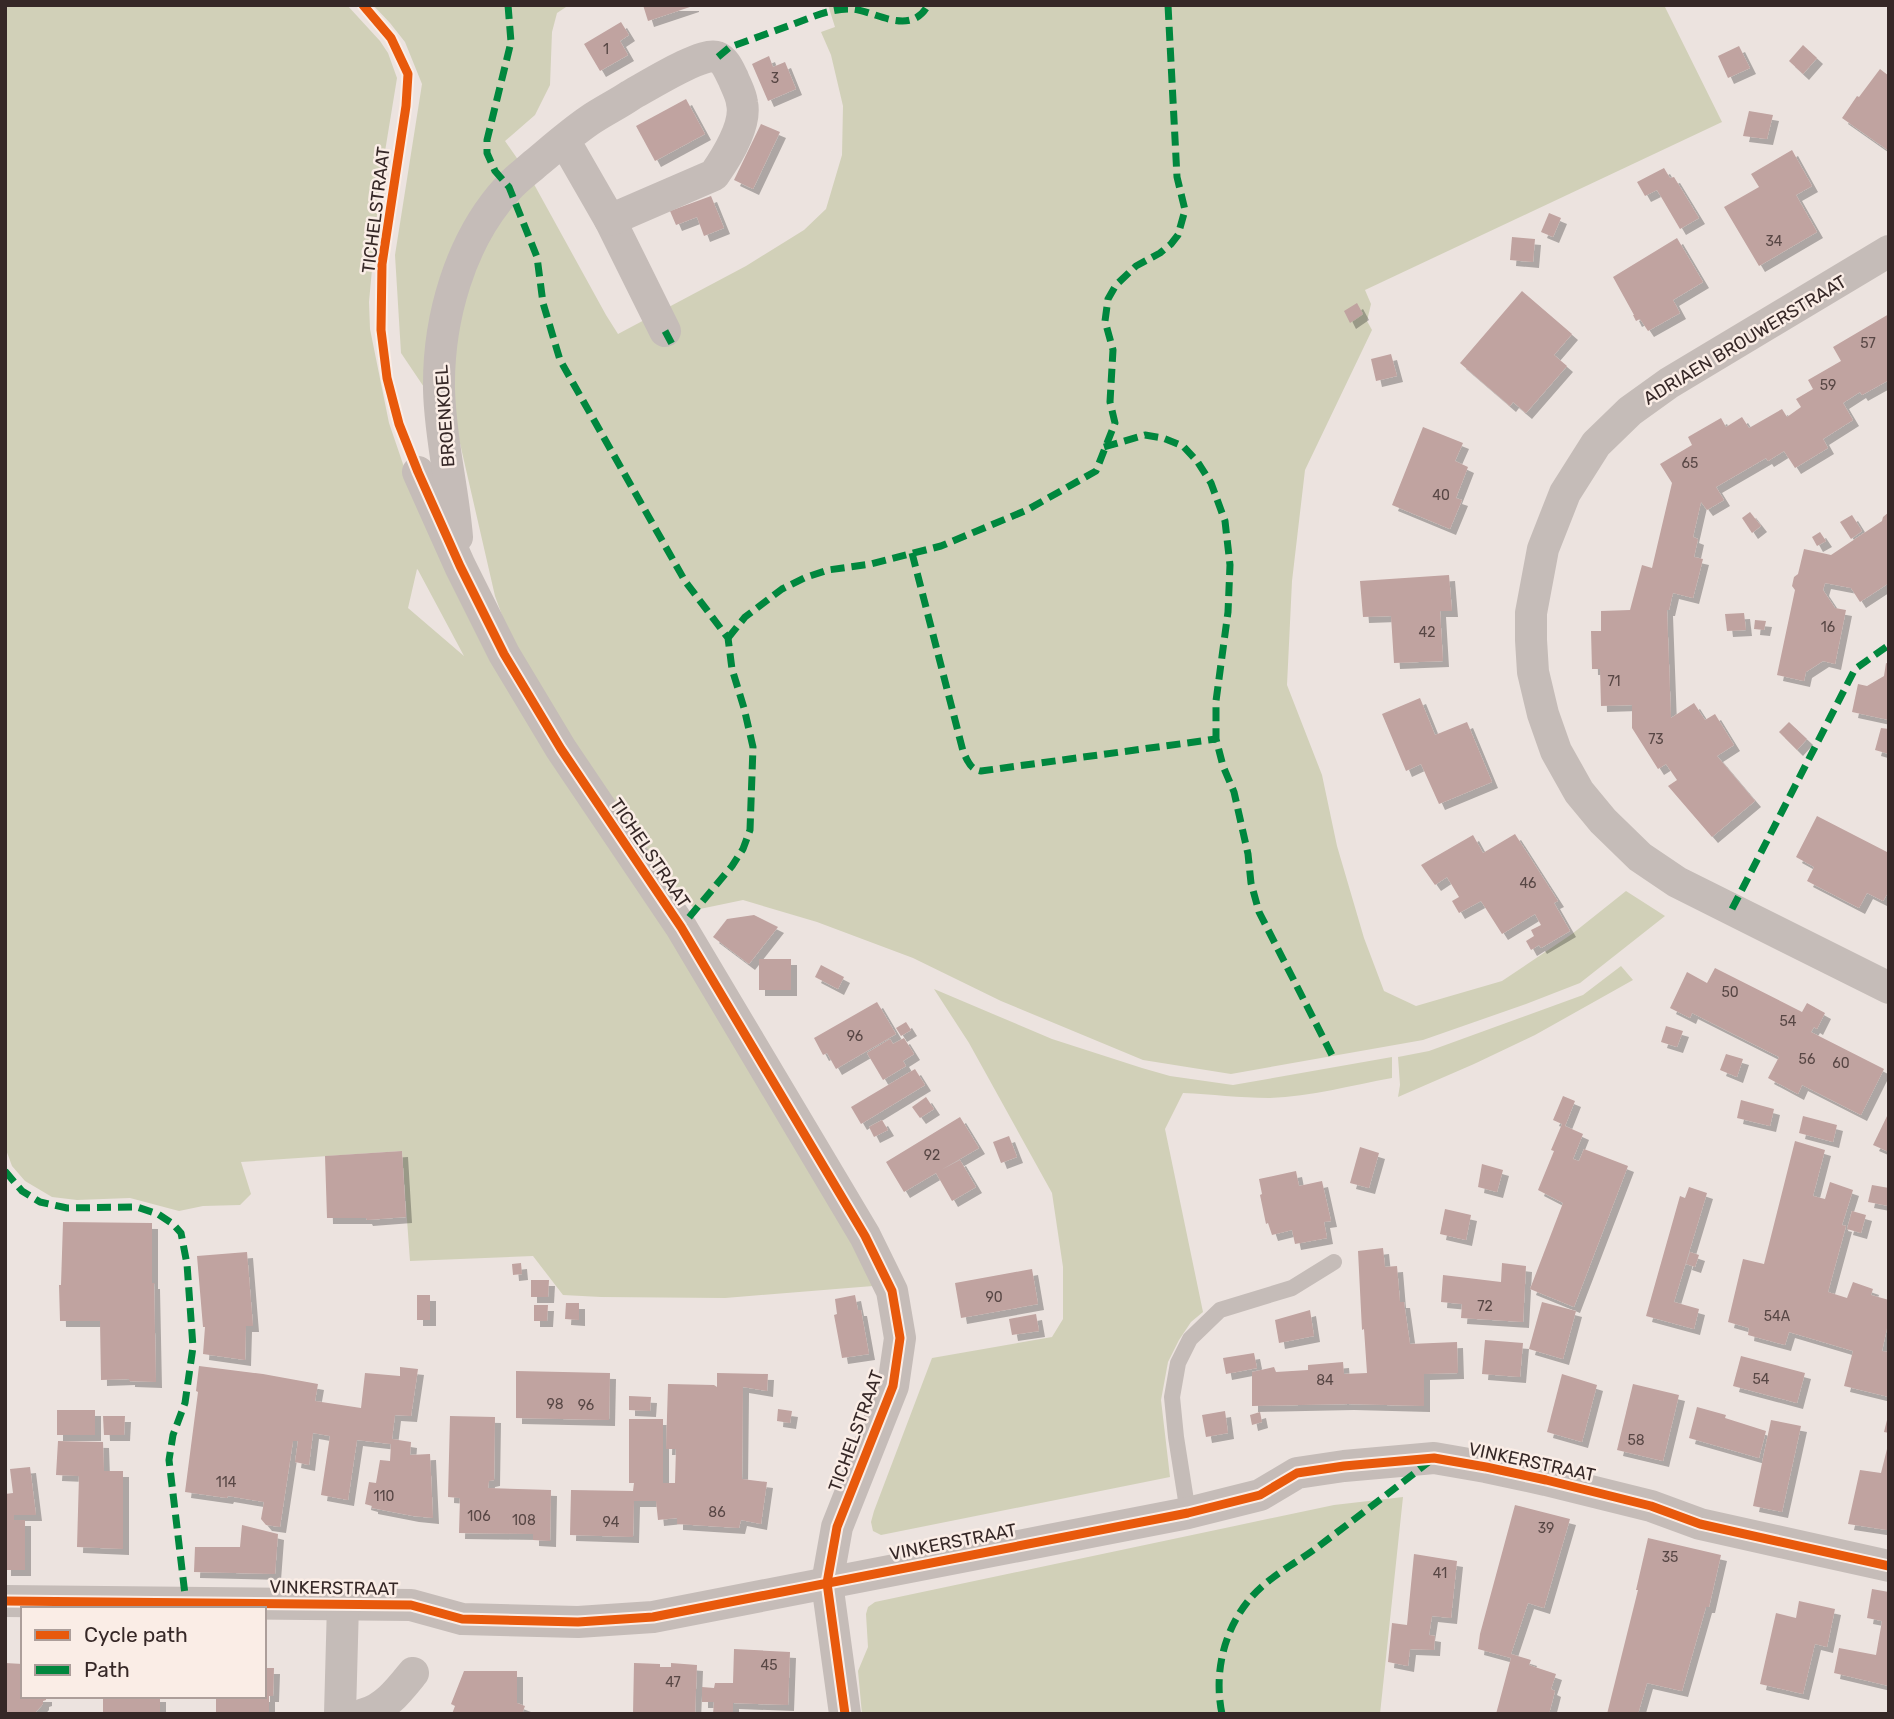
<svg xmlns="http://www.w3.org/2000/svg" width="1894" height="1719" viewBox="0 0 1894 1719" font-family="Rubik,sans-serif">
<defs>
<filter id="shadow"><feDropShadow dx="6" dy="6" stdDeviation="0" flood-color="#0004"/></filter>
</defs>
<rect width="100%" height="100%" fill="#ece3df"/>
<g fill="#d1d0b8" fill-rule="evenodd">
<path d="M5,5h342l33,36 8,12 9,25 -17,104 -11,120 1,27 19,94 14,41 41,98 268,440 142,241 19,43 -148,12 -124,-1 -38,-2 -30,-39 -123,5 -8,-110 -161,11 10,32 -11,11 -37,1 -24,5 -49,-13 -53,2 -25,-3 -27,-16 -13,-15 -7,-19zM417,569l1,1 46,86 -56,-48z"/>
<path d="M373,5h196l-12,8 -5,19 -2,53 -15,30 -30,26 25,36 76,138 12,19 128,-68 58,-36 22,-21 16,-54 1,-49 -12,-51 -10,-23 14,-5 -7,-22h836l58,117 -357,168 6,14 -4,17 5,9 -67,140 -13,111 -5,104 35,90 15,71 27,92 20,53 32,15 86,-25 70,-47 54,-43 39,25 -85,67 -54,21 -103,36 -192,34 -88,-14 -142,-59 -88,-43 -96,-36 -74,-22 -48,10 -78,-92 -110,-189 -12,-33 -36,-157 -58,-86 -6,-98 27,-171 -17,-42 -15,-19z"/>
<path d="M1621,966l12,14 -98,55 -61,29 -76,33 2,-12 -2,-28 31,-6 154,-56z"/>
<path d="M934,989l118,50 90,29 28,8 63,9 159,-28v21c-40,7 -82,19 -123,20 -29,0 -58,-4 -86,-5l-18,36 38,183 -12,10 -12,18 -11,22 -7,38 9,77 -289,58 -8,-4 -2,-9 3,-11 58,-153 120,-21 11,-18v-52l-11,-74 -83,-150z"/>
<path d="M1403,1497l-23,217h-518l-4,-43 10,-24 -2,-33 2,-7 7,-5 459,-97z"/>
</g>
<g fill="#c0a3a0" filter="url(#shadow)">
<path d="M643,5h50v1l-45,15z"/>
<path d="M621,22l8,13 -9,6 8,14 -28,16 -16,-27z"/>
<path d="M1803,45l14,13 -14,16 -14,-13z"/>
<path d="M1739,46l11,22 -22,10 -10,-22z"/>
<path d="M769,56l4,11 12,-5 11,27 -28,12 -16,-37z"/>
<path d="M1880,69l9,7v75l-47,-33 15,-22 2,1z"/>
<path d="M686,99l19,35 -50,27 -19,-35z"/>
<path d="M1749,111l24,4 -6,24 -24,-3z"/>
<path d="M761,124l19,8 -27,57 -19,-9z"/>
<path d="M1792,150l20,36 -16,9 21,37 -58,34 -35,-59 35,-20 -8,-13z"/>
<path d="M1664,168l6,10 4,-1 25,41 -19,11 -23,-39 -12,6 -8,-14z"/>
<path d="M711,196l13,32 -20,8 -7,-19 -21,8 -6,-14z"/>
<path d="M1549,213l12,5 -8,19 -12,-5z"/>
<path d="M1512,237l23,2 -2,23 -23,-2z"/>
<path d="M1677,238l26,44 -30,18 7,13 -32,18 -8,-12 -4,2 -3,-6h1l-21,-38z"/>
<path d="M1522,291l50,43 -18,21 13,11 -41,47 -13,-11 -3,4 -50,-43z"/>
<path d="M1357,303l6,11 -13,9 -6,-12z"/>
<path d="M1889,314v66l-27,15 -2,-3 -17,11 10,17 -30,19 5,9 -33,20 -11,-17 -16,10 -2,-3 -50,29 8,13 -17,10 -6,-8 -8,35 5,2 -4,18 9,2 -10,39 -20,-5 -4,17h-2l4,108 23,-15 11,17 10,-6 19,31 -17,11 38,45 -43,36 -44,-51 9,-6 -11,-16 -8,5 -26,-41v-23l-31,1 -1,-37h-8l-1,-38h10v-20l29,-1 12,-45 10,3 20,-85 -12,-19 32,-19 -4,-8 33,-19 5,9 16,-10 7,11 33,-19 5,8 14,-10 -5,-8 17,-10 -5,-9 33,-19 -8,-14z"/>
<path d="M1391,354l6,22 -21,5 -5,-22z"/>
<path d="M1423,427l40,16 -8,18 13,6 -12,31 6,2 -12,29 -58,-24z"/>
<path d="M1750,512l11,14 -9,7 -10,-15z"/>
<path d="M1889,512v71l-29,19 -9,-14 -26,-5 -2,7 12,18 11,2 -11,54 -12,-3 -17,11 -2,9 -27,-6 18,-85 -3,-4 2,-9 4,-3 6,-25 27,6 51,-34 1,-4z"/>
<path d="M1852,515l10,16 -11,8 -11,-17z"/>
<path d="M1820,532l6,9 -9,5 -5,-9z"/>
<path d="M1449,575l3,36h-12l3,50 -49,2 -3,-47 -28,1 -3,-36z"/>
<path d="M1744,613l2,17 -19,1 -2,-17z"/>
<path d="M1755,620l11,1 -2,9 -10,-1z"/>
<path d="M1886,663l3,1v56l-37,-8 6,-28 9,2 17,-10z"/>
<path d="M1420,698l15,37 32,-13 25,60 -53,22 -18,-40 -15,7 -24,-57z"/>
<path d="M1789,722l18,17 -10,11 -18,-18z"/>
<path d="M1881,728l8,1v25l-14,-4z"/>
<path d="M1817,816l72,37v38l-6,10 -16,-8 -8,15 -52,-27 7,-14 -18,-10z"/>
<path d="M1515,834l43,67 -4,2 16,28 -29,17 -2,-3 -8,5 -5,-9 8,-5 -3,-6 10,-5 -6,-11 -33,20 -21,-33 -22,12 -7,-12 7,-4 -12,-20 -12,8 -14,-20 52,-30 10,18z"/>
<path d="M754,915l24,12 -29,37 -36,-27 14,-18z"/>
<rect x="759" y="959" width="32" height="31"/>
<path d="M821,965l23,12 -6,12 -23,-12z"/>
<path d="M1715,968l87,44 5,-9 18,10 -8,16 -3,-2 -3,5 73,37 -23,46 -59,-30 -4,9 -30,-16 11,-21 -87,-44 -2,5 -20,-10 17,-36 20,11z"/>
<path d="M877,1002l19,32 -60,35 -9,-16 -4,2 -9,-17z"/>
<path d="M906,1022l5,8 -10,6 -5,-8z"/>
<path d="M1666,1026l17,5 -6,16 -16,-5z"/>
<path d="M904,1038l10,16 -11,7 3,5 -23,14 -16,-27 23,-14 3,5z"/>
<path d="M1726,1054l17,5 -6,18 -17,-7z"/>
<path d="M915,1069l10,16 -64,39 -10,-17z"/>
<path d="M1563,1096l12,5 -10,25 18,8 -10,25 6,2 5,-12 44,17 -54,141 -44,-18 33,-86 -25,-13 16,-39 -3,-1 11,-26 -9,-4z"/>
<path d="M926,1097l8,12 -14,9 -8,-11z"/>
<path d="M1741,1100l33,9 -4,17 -33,-8z"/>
<path d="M1889,1112v40l-16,-7z"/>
<path d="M1803,1116l34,9 -4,17 -34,-9z"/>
<path d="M960,1117l19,31 -38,22 19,-10 16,27 -24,14 -16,-28 -32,19 -18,-30z"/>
<path d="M882,1120l6,10 -14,7 -5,-10z"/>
<path d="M1009,1136l8,21 -16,6 -8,-21z"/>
<path d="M1795,1141l30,9 -12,46 12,3 5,-17 23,8 -11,35 4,1 -18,66 19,6 6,-16 20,7 -2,6 18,5v19l-7,32 7,1v45l-45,-11 9,-35 -64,-19 -4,13 -37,-10 1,-7 -21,-6 15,-63 21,5z"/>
<path d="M1360,1147l19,6 -10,35 -19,-5z"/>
<path d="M402,1151l4,66 -39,3 -1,-2h-39l-2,-62z"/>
<path d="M1482,1164l21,6 -6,22 -19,-5z"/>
<path d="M1296,1171l3,15 23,-5 9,40 -7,1 3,16 -32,6 -3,-14 -20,5 -4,-12 -2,1 -6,-29 2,-1 -3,-15z"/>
<path d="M1872,1185l17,3v18l-21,-4z"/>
<path d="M1689,1187l18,6 -33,109 25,7 -5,20 -48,-13 34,-120 5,2z"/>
<path d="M1445,1209l26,6 -5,25 -26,-6z"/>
<path d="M1852,1211l14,4 -5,18 -14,-4z"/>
<path d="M63,1222l89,1v60h2l2,99 -27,-1v-2l-28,1 -1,-59h-40l-1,-36h2z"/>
<path d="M1383,1248l2,19 12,-1 3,36h4l6,42 47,-2 1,31 -34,1v32l-76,-2 -96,2v-34l22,-5 2,5 32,-2v-5l35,-3 1,12 23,-1 -3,-44 -2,1 -4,-79z"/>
<path d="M247,1252l6,74h-7l-1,34 -42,-6 2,-27h-2l-6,-71z"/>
<path d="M1690,1252l9,3 -4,12 -9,-3z"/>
<path d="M521,1263l1,11 -9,1 -1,-11z"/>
<path d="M1502,1263l24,3 -3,56 -62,-4 1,-14 -21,-2 2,-27 58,7z"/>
<path d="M1032,1269l6,35 -77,14 -6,-35z"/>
<path d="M531,1280h18l-1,17h-17z"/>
<rect x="417" y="1295" width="13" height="25"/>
<path d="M855,1295l3,15h3l8,44 -27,4 -8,-43 3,-1 -2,-15z"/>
<path d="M1542,1302l34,9 -13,48 -34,-10z"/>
<path d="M566,1303h13v17l-14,-1z"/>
<path d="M534,1305h14l-1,16h-13z"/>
<path d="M1310,1310l4,26 -35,7 -4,-23z"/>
<path d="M1036,1314l3,17 -27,4 -3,-16z"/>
<path d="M1485,1340l38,3 -3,34 -38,-3z"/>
<path d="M1254,1353l3,15 -31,6 -3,-16z"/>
<path d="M1741,1356l64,17 -8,30 -64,-17z"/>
<path d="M199,1366l64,8 55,10 -3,17 46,7 4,-35 35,3v-9l18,2 -7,47 -16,-1 -3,24 19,3 -1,13 20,-1 3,64 -20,-2 -41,-8v-2l-7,-2 4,-22 7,1 4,-23 10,1 1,-17 -34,-4 -9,60 -27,-5 9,-59 -17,-3 -4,32 -14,-3 3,-21h-5l-13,86 -14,-2 -5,-6 3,-17 -36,-6 -1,2 -42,-6 13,-100 -2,-1z"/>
<path d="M516,1371l94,2 -1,47 -93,-2z"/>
<path d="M717,1373l51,1 -1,17 -24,-4 -1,92 25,3 -6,42 -20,-4 -2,8 -62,-4v-6l-19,2 -2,-19h-22l-1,36 -63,-2 1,-45 62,1 1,-8h-5v-64h34v64h12l1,-34h-10l2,-65 46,1 3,2z"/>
<path d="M1562,1374l35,11 -15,57 -35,-10z"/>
<path d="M1633,1384l46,11 -16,66 -46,-11z"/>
<path d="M629,1396l22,1 -1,14 -21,-1z"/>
<path d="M1697,1407l29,8 -1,3 41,13 -7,27 -70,-20z"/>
<path d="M778,1409l14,2 -2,12 -13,-2z"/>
<rect x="57" y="1410" width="38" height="25"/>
<path d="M1225,1411l3,22 -22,4 -4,-22z"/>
<path d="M1260,1412l2,10 -10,3 -2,-10z"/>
<path d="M103,1416h22l-1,19h-20z"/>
<path d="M450,1416l45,1 -1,63 -5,1 -1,7 63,2 -1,51 -17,-1v-6l-74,-1 1,-35 -12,-1z"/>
<path d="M1888,1416h1v17l-5,-1z"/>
<path d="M1771,1420l30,6 -19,86 -29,-6z"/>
<path d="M58,1441l45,1 1,29h19v78l-46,-2 2,-71 -23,-1z"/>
<path d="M1888,1445l1,77 -2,8 -39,-6 12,-54 21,3z"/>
<path d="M30,1467l6,48h-22v5h11v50h-20v-76l8,-1 -3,-24z"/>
<path d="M1515,1505l55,14 -26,89 -16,-5 -17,51 20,6 -2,5 27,9 -5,15 4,2 -6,23h-53l15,-56 -33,-9 2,-15z"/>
<path d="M242,1525l36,9 -3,40 -81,-2 1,-25h45z"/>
<path d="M1648,1538l73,17 -12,52h-3l-24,84 -35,-8 -9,31h-31l31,-124h-2z"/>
<path d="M1414,1554l43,7 -6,57 -19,-2 -3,19 6,1 -1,14 -24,-1 -2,17 -20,-4 4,-39 15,2z"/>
<path d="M1872,1589l17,3v94l-55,-13 5,-25 37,7 6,-34 -15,-3z"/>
<path d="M1799,1601l36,8 -8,38 -12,-3 -12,50 -43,-10 16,-71 20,5z"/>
<path d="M734,1649l56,3 -2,53 -55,-2v11h-20l1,-12h-12v-15l12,1 1,-5h18z"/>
<path d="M5,1663l18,1v32h23v4l-3,1v3l-9,10h-29z"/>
<path d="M634,1663l26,1v3h11v-4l26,2 -2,49h-62z"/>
<path d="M264,1668h10l-1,28h-4v18l-53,-1v-17h48z"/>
<path d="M464,1671h53v32l8,3 -3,8h-70l3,-8 -4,-2z"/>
<rect x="103" y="1696" width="57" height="18"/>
</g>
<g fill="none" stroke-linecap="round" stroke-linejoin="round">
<path stroke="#c5bcb8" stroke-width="16" d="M1188,1513l-12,-76 -4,-40 6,-34 12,-24 30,-29 72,-22 42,-26"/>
<g stroke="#c5bcb8" stroke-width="32">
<path d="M610,220l55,111"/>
<path d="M1889,251l-220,132 -39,28 -34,33 -31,49 -22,56 -12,64v27l2,32 10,42 13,37 23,41 24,29 37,36 37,25 212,106"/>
<path d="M418,472l42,94 44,88 57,95 120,178 184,309 27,55 8,47 -7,48 -56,141 -10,56 18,131"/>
<path d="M457,537c-4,-49 -17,-98 -18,-148 -1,-70 21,-149 69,-201 8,-9 19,-17 28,-25 18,-15 35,-30 54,-43 13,-9 28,-16 41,-25 15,-8 72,-44 86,-38 8,3 12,13 16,21 3,8 8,16 9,25 5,22 -16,55 -28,72l-104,45 -46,-80"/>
<path d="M5,1601l406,4 51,14 116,3 75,-5 535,-104 72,-18 37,-22 47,-7 90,-8 52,9 60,13 105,26 49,18 189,42"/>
<path d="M340,1714l3,-110"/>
<path d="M364,1714c21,-5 36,-25 49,-41"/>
</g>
<g stroke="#00873e" stroke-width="7" stroke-dasharray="14 7" stroke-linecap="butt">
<path d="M508,5l3,37 -24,98v13l8,18 14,16 28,70 6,46 17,57 125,221 43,57 4,31 12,39 9,39 -3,83 -7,19 -11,17 -51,61"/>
<path d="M718,57l12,-10c20,-7 41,-15 61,-22 19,-7 37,-16 58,-16 22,-1 61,30 79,-4"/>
<path d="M665,331l7,13"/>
<path d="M1104,447l41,-12 18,3 20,8 14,15 14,22 14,38 5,44 -2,47 -12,89v38l7,27 11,26 14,62 3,29 8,29 76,149"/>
<path d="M912,553l51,198c5,11 7,18 18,20l235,-32"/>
<path d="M728,638l17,-21 37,-28 22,-11 24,-8 43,-6 70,-18 86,-36 69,-39 19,-48 -5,-21 3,-52 -8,-29 3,-22 8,-14 20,-19 24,-13 11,-9 7,-9 7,-25 -8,-33 -9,-172"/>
<path d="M1732,909l123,-240 34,-24"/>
<path d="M5,1171l17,20 18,11 27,6 70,-1 21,7 15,10 8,9 6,31 6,83 -8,56 -12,32 -4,25 17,143"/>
<path d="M1222,1714c-10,-48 6,-100 44,-131 17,-14 36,-24 53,-37 37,-28 74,-56 111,-85"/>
</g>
<defs>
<g id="cycleway">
<path d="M363,5l28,33 17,36 -2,32 -24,158 -1,66 6,48 12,46 19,48 42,94 44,88 57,95 120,178 184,309 27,55 8,47 -7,48 -56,141 -10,56 18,131"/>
<path d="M5,1601l406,4 51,14 116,3 75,-5 535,-104 72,-18 37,-22 47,-7 90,-8 52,9 60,13 105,26 49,18 189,42"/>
</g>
</defs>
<use href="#cycleway" stroke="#faede6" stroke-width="13"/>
<use href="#cycleway" stroke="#e8590c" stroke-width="9"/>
</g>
<g text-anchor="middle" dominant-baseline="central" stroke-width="5" stroke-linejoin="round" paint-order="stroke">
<g font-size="14" fill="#584745">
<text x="606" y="49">1</text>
<text x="775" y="78">3</text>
<text x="1774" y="241">34</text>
<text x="1868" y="343">57</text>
<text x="1828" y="385">59</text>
<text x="1690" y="463">65</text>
<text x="1441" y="495">40</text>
<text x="1828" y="627">16</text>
<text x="1427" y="632">42</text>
<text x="1614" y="681">71</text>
<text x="1656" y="739">73</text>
<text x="1528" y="883">46</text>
<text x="1730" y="992">50</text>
<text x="1788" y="1021">54</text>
<text x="855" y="1036">96</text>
<text x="1807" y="1059">56</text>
<text x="1841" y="1063">60</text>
<text x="932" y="1155">92</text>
<text x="994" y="1297">90</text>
<text x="1485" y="1306">72</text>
<text x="1777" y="1316">54A</text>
<text x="1761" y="1379">54</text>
<text x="1325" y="1380">84</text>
<text x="555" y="1404">98</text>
<text x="586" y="1405">96</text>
<text x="1636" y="1440">58</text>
<text x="226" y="1482">114</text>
<text x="384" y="1496">110</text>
<text x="717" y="1512">86</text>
<text x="479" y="1516">106</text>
<text x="524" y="1520">108</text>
<text x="611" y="1522">94</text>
<text x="1546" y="1528">39</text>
<text x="1670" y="1557">35</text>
<text x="1440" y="1573">41</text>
<text x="769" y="1665">45</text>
<text x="673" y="1682">47</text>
</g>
<g font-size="18" fill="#362827" stroke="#faede6">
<text transform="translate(376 210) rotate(-83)">TICHELSTRAAT</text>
<text transform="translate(1745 340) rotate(-31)">ADRIAEN BROUWERSTRAAT</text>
<text transform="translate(445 416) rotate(-94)">BROENKOEL</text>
<text transform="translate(650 853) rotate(56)">TICHELSTRAAT</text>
<text transform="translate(856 1431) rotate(-70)">TICHELSTRAAT</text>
<text transform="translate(1532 1462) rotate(12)">VINKERSTRAAT</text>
<text transform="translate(953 1542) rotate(-11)">VINKERSTRAAT</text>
<text transform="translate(334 1588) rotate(1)">VINKERSTRAAT</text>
</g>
</g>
<rect width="1894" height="1719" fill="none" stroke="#362827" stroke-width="14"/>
<rect x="21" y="1607" width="245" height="91" fill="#faede6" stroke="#ac9e9a" stroke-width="2"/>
<rect x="35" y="1630" width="35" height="10" fill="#e8590c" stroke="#ac9e9a" stroke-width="2"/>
<text x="84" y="1642" font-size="21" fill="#362827">Cycle path</text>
<rect x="35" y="1665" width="35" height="10" fill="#00873e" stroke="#ac9e9a" stroke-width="2"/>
<text x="84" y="1677" font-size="21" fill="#362827">Path</text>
</svg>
